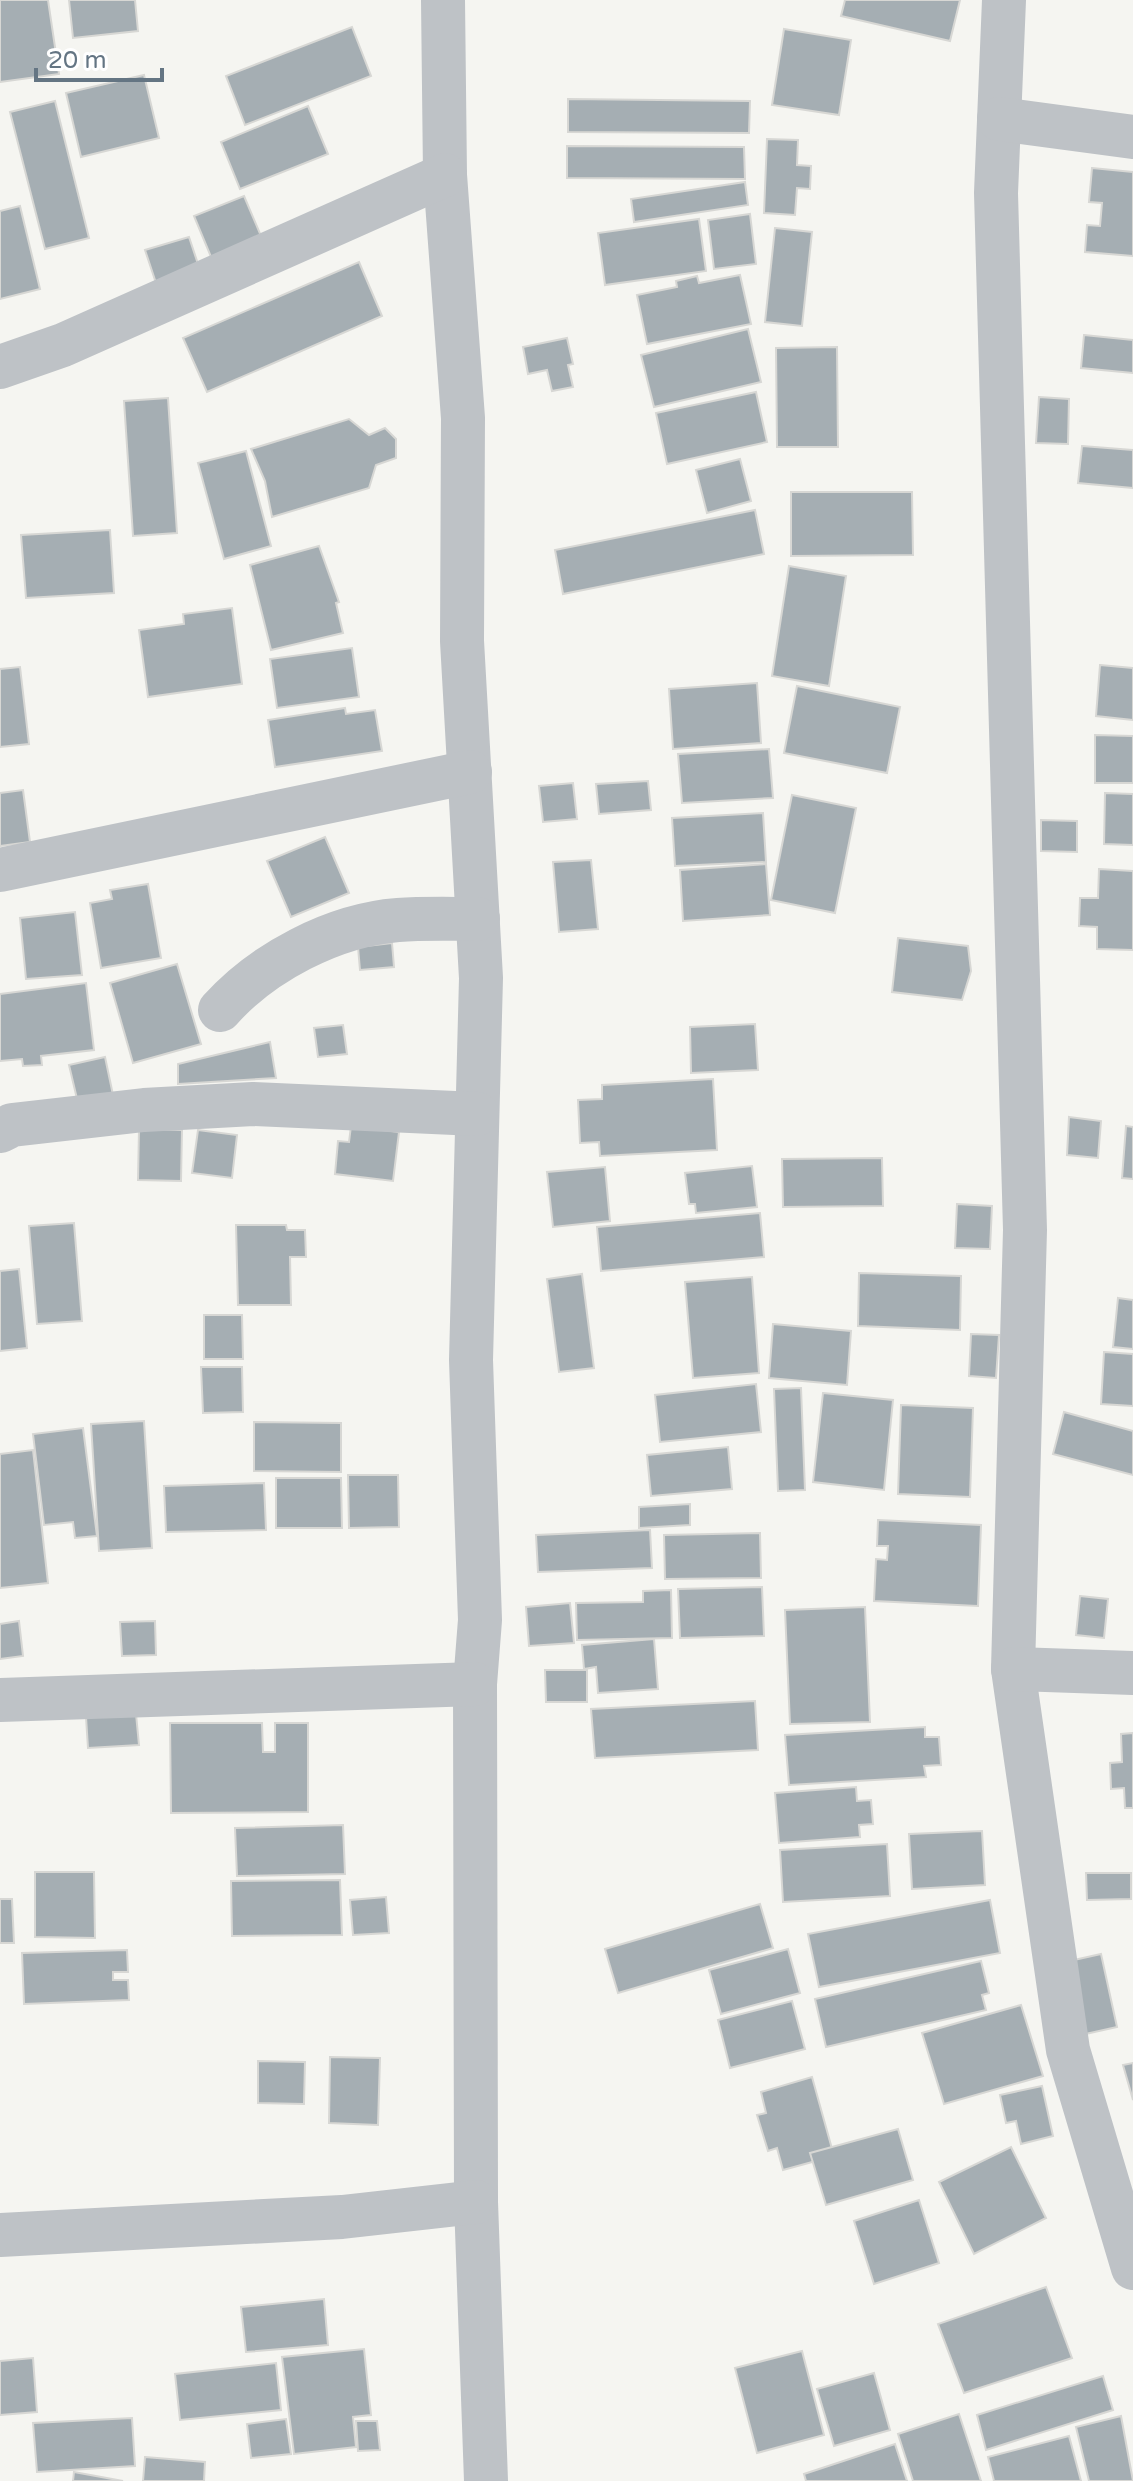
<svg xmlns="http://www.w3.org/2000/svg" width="1133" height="2481" viewBox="0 0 1133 2481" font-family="'Varela Round',sans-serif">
<rect width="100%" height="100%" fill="#f5f5f1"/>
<g fill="#a5aeb3" stroke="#d7d7d4" stroke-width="2">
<path d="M0,0h48l11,74 -59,8z"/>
<path d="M69,0h66l3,31 -65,7z"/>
<path d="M845,0h115l-10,41 -109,-25z"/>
<path d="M352,27l19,49 -126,49 -19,-49z"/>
<path d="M784,29l67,11 -12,75 -67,-10z"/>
<path d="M144,75l15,63 -78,19 -15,-64z"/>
<path d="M568,99l182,2 -1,32 -181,-1z"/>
<path d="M55,101l34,137 -44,11 -35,-137z"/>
<path d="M308,106l20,48 -88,35 -19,-47z"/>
<path d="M767,139l31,1 -1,25 14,1 -1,23 -13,-1 -2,27 -31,-2z"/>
<path d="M567,146l177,1 1,32 -178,-1z"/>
<path d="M1092,168l41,4v84l-48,-4 2,-27 13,1 2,-23 -13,-1z"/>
<path d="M745,182l3,23 -114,17 -3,-23z"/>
<path d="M244,196l20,47 -50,21 -20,-48z"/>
<path d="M20,206l20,83 -40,10v-88z"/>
<path d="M750,214l6,50 -42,5 -6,-49z"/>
<path d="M699,219l7,52 -101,14 -7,-52z"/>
<path d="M775,228l37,4 -10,94 -37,-4z"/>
<path d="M189,237l12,36 -44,13 -12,-36z"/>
<path d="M359,262l23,54 -175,76 -24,-54z"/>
<path d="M740,275l11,49 -104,20 -10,-49 40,-8 -1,-6 21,-5 2,7z"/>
<path d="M748,329l13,53 -107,25 -13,-52z"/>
<path d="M1084,335l49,5v33l-52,-5z"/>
<path d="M567,338l6,26 -5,1 5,22 -21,4 -5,-21 -19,4 -5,-27z"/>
<path d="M837,347l1,100h-61l-1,-99z"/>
<path d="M756,392l11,50 -100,22 -11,-51z"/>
<path d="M1039,397l30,2 -1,45 -32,-1z"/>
<path d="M168,398l9,135 -44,3 -9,-135z"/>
<path d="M349,419l20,16 16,-7 11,11v19l-20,7 -7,23 -97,29 -7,-36 -14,-32z"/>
<path d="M1082,446l51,4v38l-55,-5z"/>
<path d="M246,451l25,95 -47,13 -26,-96z"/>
<path d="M740,459l11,42 -44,12 -11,-43z"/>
<path d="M791,492h121l1,63 -122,1z"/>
<path d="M755,510l9,44 -201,40 -8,-44z"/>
<path d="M110,530l4,63 -88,5 -5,-63z"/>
<path d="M319,546l20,56 -3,1 7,30 -72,17 -21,-85z"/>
<path d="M789,566l57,10 -17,110 -57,-10z"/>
<path d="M232,608l10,76 -94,13 -9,-67 45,-6 -1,-10z"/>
<path d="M352,648l7,49 -82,11 -7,-49z"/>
<path d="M1100,665l33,3v52l-37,-4z"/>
<path d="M20,667l9,77 -29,3v-78z"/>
<path d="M757,683l4,60 -88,6 -4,-60z"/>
<path d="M797,686l103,21 -13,66 -103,-20z"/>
<path d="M345,708l1,6 29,-4 7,41 -107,16 -7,-47z"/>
<path d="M1095,735l38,1v47h-38z"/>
<path d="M769,749l4,49 -91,5 -4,-49z"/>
<path d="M648,781l3,29 -52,4 -3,-30z"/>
<path d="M573,783l4,36 -34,3 -4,-36z"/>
<path d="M23,790l7,52 -30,4v-53z"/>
<path d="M1105,793l28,1v51l-29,-1z"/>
<path d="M792,795l64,13 -21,105 -64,-13z"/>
<path d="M763,813l3,49 -91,4 -3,-48z"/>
<path d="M1041,820l36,1v31l-36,-1z"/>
<path d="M325,837l24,56 -58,24 -24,-56z"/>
<path d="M591,860l7,69 -39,3 -6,-70z"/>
<path d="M766,864l4,51 -87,6 -3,-51z"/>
<path d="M1099,869l34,2v79l-36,-1v-22l-18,-1 1,-28h18z"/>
<path d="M148,884l13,74 -60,10 -11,-65 22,-4 -2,-9z"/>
<path d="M75,912l7,63 -56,4 -6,-61z"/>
<path d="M898,938l70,8 3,25 -9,29 -70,-8z"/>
<path d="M392,943l2,24 -34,3 -2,-23z"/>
<path d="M177,964l24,80 -68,19 -23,-80z"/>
<path d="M86,983l8,67 -53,6 1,9 -19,1 -1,-7 -22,2v-67z"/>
<path d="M755,1024l3,46 -67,3 -1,-46z"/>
<path d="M343,1025l4,29 -29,3 -4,-29z"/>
<path d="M270,1042l6,36 -98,6v-20z"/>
<path d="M105,1057l8,38 -35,8 -9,-38z"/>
<path d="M713,1079l4,71 -117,6 -1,-14 -19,1 -2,-43 24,-1v-14z"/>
<path d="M1069,1117l32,4 -3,37 -31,-3z"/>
<path d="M351,1126l48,6 -6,49 -58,-7 3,-33 11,1z"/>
<path d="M1126,1126l7,1v52l-11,-1z"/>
<path d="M139,1129l43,1 -1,51 -43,-1z"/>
<path d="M198,1130l39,5 -5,43 -40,-5z"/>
<path d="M882,1158l1,48 -100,1 -1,-48z"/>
<path d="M752,1166l5,41 -61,6 -1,-9h-6l-4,-31z"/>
<path d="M605,1167l5,54 -57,6 -6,-55z"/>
<path d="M957,1204l35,2 -2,43 -35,-1z"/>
<path d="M760,1213l4,44 -163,14 -4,-44z"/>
<path d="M74,1223l8,98 -45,3 -8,-98z"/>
<path d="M236,1225h50l1,5h18l1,27h-16l1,48h-53z"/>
<path d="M19,1269l8,79 -27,3v-80z"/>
<path d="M859,1273l102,3 -1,54 -102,-4z"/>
<path d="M582,1274l12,94 -35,4 -12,-93z"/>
<path d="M752,1277l7,96 -66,5 -8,-96z"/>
<path d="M1118,1298l15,2v49l-20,-2z"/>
<path d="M204,1315h38l1,44h-39z"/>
<path d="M773,1324l78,7 -4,54 -78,-7z"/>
<path d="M971,1334l28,1 -3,43 -27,-2z"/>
<path d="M1104,1352l29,2v52l-32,-2z"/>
<path d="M201,1367h41l1,45 -40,1z"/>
<path d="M756,1384l5,48 -101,10 -5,-47z"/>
<path d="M801,1388l4,102 -27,1 -4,-102z"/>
<path d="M823,1393l70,7 -9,90 -71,-8z"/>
<path d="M901,1405l72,3 -3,89 -72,-3z"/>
<path d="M1064,1412l69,19v44l-80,-21z"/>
<path d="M144,1421l8,127 -53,3 -8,-127z"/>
<path d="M254,1422l87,1v49l-87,-1z"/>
<path d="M83,1428l14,108 -22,2 -2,-16 -29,3 -11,-91z"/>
<path d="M728,1447l4,42 -81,7 -4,-41z"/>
<path d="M33,1450l15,133 -48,5v-134z"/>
<path d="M348,1475h50l1,52 -50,1z"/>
<path d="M276,1478h65l1,50h-66z"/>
<path d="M264,1483l2,47 -100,2 -2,-46z"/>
<path d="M690,1504v21l-51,3v-21z"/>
<path d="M878,1520l103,5 -3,81 -104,-5 2,-42 11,1 1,-14h-11z"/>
<path d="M650,1530l2,38 -114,4 -2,-37z"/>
<path d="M760,1533l1,45 -96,1 -1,-44z"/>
<path d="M762,1587l2,49 -84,2 -2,-49z"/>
<path d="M671,1590l1,48 -95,2 -1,-37 67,-1v-11z"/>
<path d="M1080,1596l28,3 -4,39 -28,-3z"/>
<path d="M570,1603l4,40 -45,3 -3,-39z"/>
<path d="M865,1607l5,115 -80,2 -5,-114z"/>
<path d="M19,1621l4,35 -23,3v-35z"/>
<path d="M155,1621l1,34 -34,1 -2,-34z"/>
<path d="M654,1639l4,50 -60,4 -2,-26 -12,2 -2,-24z"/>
<path d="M545,1670h42v32h-41z"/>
<path d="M755,1701l3,49 -163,8 -4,-49z"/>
<path d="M136,1714l3,31 -51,3 -2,-31z"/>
<path d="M170,1723h92l1,29h12v-29h33v89l-137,1z"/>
<path d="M925,1727v10h14l2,28 -17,1 2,11 -137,8 -4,-50z"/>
<path d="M1133,1733v75h-8l-1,-20 -13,1 -1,-26 12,-1 -1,-28z"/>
<path d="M856,1787l1,14 14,-1 2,24 -14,1 1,12 -81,6 -4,-50z"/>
<path d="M343,1825l2,49 -108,2 -2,-48z"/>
<path d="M982,1831l3,54 -73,4 -3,-55z"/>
<path d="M887,1844l3,52 -107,6 -3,-52z"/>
<path d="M35,1872h59l1,66 -60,-1z"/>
<path d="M1086,1873h45v26l-44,1z"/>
<path d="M340,1880l2,55 -110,1 -1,-55z"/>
<path d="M386,1897l3,36 -36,2 -3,-35z"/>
<path d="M0,1899h12l2,44h-14z"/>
<path d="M990,1900l10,53 -181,34 -11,-53z"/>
<path d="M760,1904l13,44 -155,45 -13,-44z"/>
<path d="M788,1949l12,44 -79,21 -12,-44z"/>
<path d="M127,1950l1,22h-15v8h15l1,20 -105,4 -2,-51z"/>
<path d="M1101,1954l16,73 -36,8 -16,-73z"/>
<path d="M981,1961l8,32 -7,2 4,15 -160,37 -11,-48z"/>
<path d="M792,2001l13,48 -75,19 -12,-48z"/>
<path d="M1021,2005l22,71 -99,28 -22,-71z"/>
<path d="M330,2057l50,1 -2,67 -49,-2z"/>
<path d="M258,2061l47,1 -1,42 -46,-1z"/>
<path d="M1133,2063v37l-10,-35z"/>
<path d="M812,2077l22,79 -51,14 -6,-22 -9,3 -11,-36 9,-2 -5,-21z"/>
<path d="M1042,2086l11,50 -32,8 -5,-23 -10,2 -6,-28z"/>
<path d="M898,2129l15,51 -87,25 -16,-52z"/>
<path d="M1011,2147l35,71 -72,36 -35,-72z"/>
<path d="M919,2200l20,63 -65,21 -20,-63z"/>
<path d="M1046,2287l26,71 -108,35 -26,-69z"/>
<path d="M324,2299l4,46 -82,7 -5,-45z"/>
<path d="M364,2349l7,66 -18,2 3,30 -62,7 -12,-97z"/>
<path d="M802,2351l22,84 -67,18 -22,-85z"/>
<path d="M33,2358l4,54 -37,3v-54z"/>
<path d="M276,2363l5,47 -101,10 -5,-46z"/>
<path d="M874,2373l16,57 -56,16 -17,-57z"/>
<path d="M1103,2376l10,34 -127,40 -9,-35z"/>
<path d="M959,2414l22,67h-68l-15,-47z"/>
<path d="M1121,2416l12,65h-44l-13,-54z"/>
<path d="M132,2418l3,48 -98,6 -4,-49z"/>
<path d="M286,2419l5,35 -40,4 -4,-34z"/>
<path d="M356,2421h21l3,29 -22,1z"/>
<path d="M1069,2436l12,45h-87l-6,-24z"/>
<path d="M895,2444l12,37h-101l-2,-7z"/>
<path d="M145,2457l60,5 -1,19h-61z"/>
<path d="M74,2472l49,9h-50z"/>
</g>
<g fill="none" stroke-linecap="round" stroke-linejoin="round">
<g stroke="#bec2c6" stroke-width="44">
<path d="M443,0l2,175 18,243 -1,223 19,337 -10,382 9,260 -5,64 1,518 10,279"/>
<path d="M1004,0l-8,193 29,1037 -12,439 55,381 65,218"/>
<path d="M999,119l134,18"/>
<path d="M0,367l63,-22 382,-170"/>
<path d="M0,870l470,-98"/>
<path d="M220,1010c42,-47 113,-85 178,-90 26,-2 53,-1 80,-1"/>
<path d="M0,1131l12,-6 132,-15 109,-6 224,10"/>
<path d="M1013,1669l120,4"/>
<path d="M0,1700l475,-16"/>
<path d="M0,2235l342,-18 134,-15"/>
</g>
</g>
<path d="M36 68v12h126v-12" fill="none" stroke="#647583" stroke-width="4"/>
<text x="48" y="68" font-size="24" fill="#647583" stroke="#ffffff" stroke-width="6" paint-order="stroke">20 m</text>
</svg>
